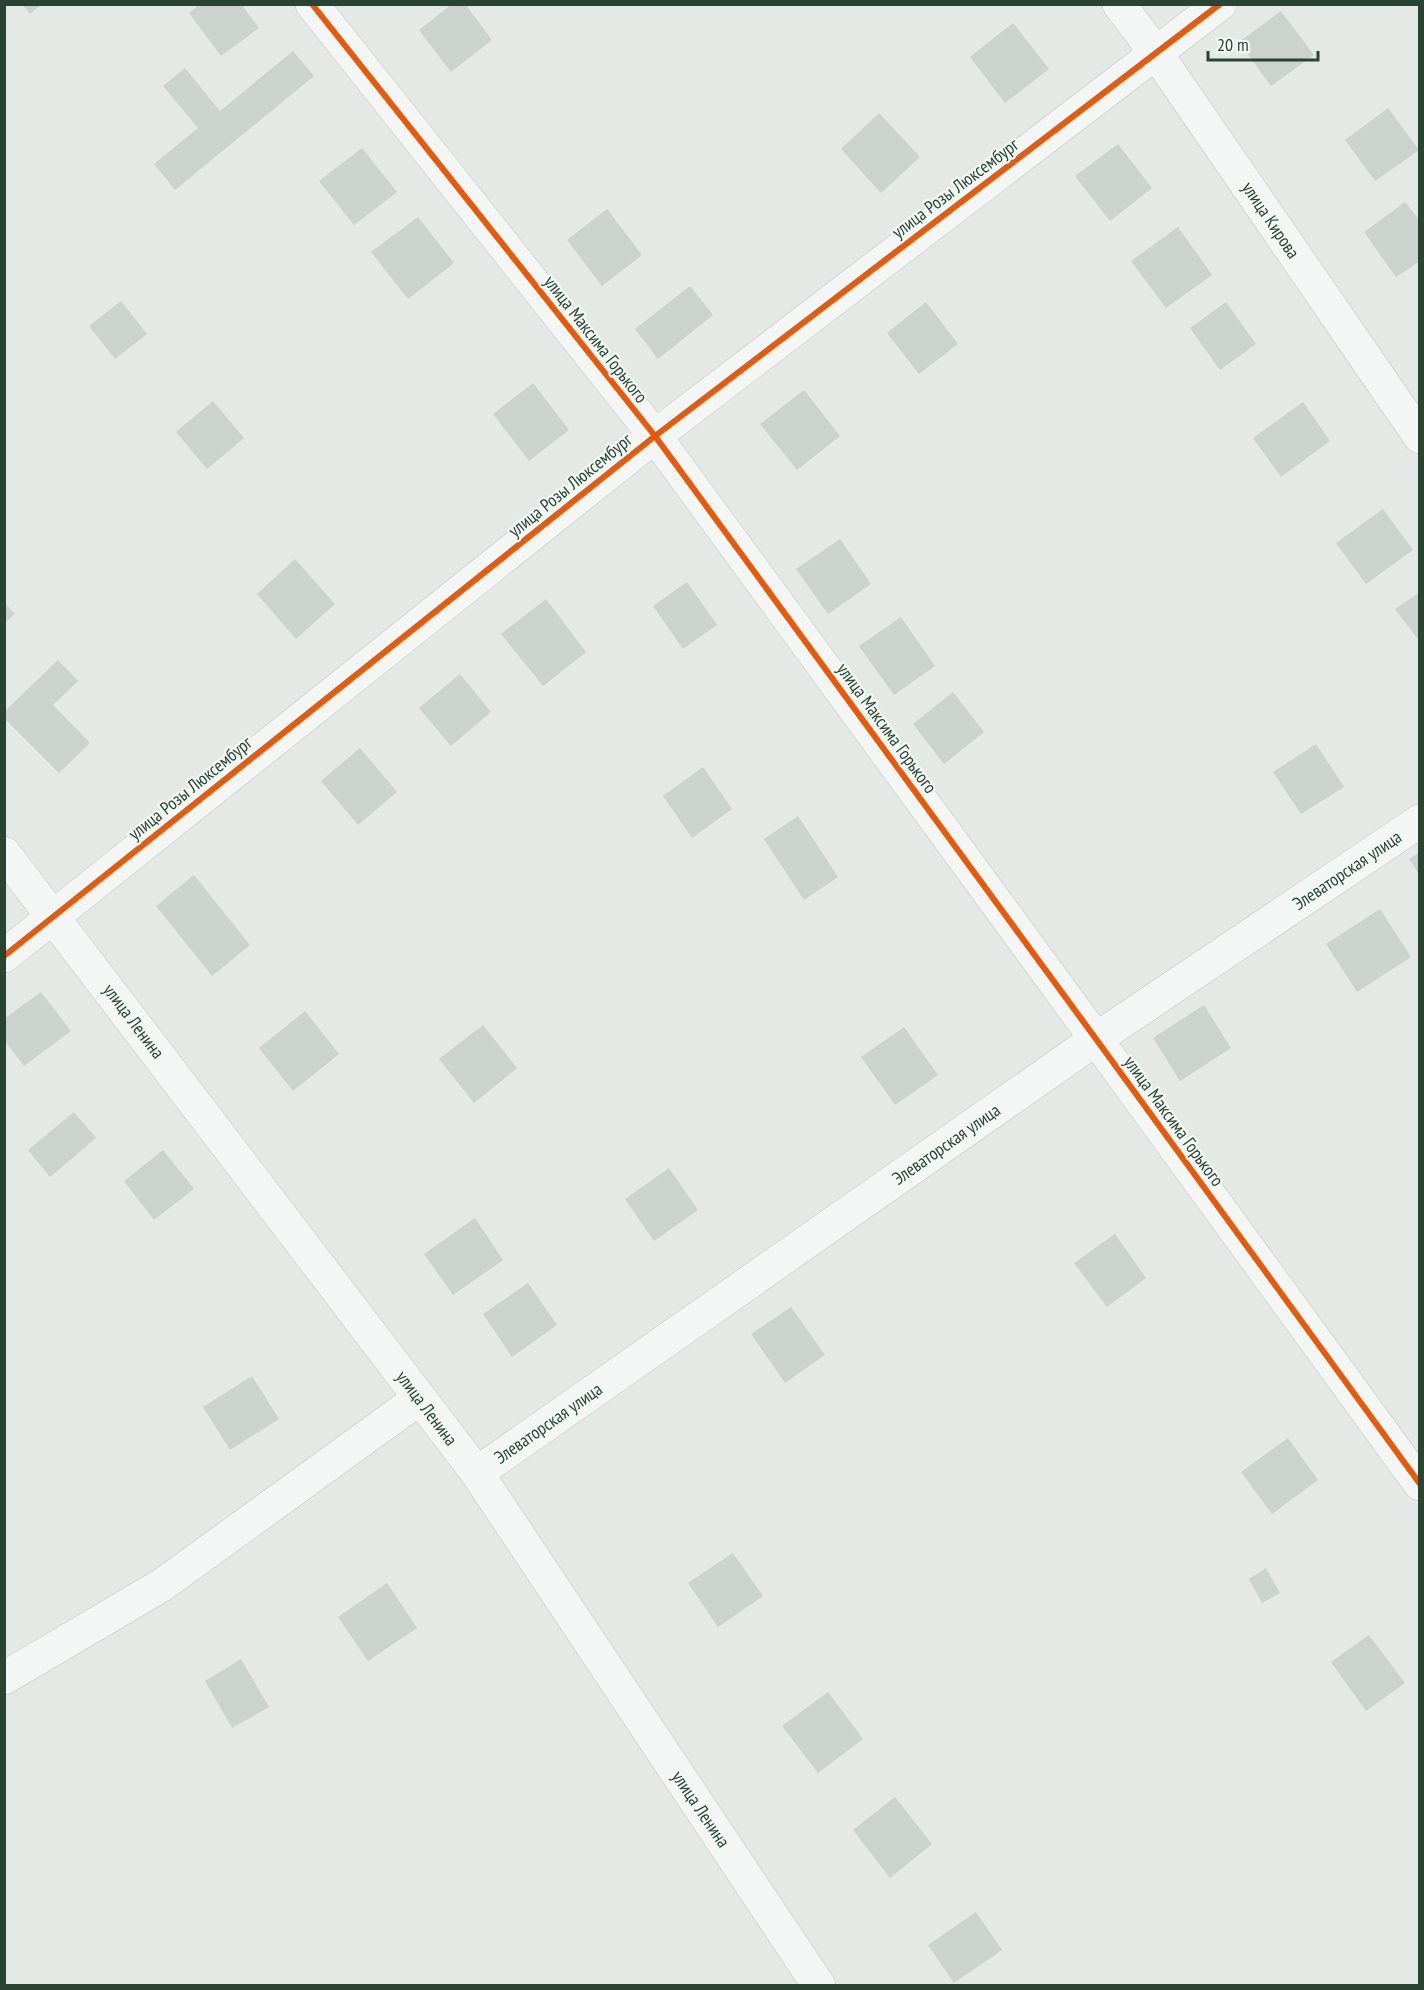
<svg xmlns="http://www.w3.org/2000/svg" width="1424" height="1990" viewBox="0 0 1424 1990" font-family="'PT Sans Narrow',sans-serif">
<rect width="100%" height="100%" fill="#e4e9e6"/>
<g fill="#ccd2ce">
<path d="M22,4h20l-12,10z"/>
<path d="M200,4h41l18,24 -38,28 -32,-43z"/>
<path d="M452,4h13l27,36 -41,32 -32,-42z"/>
<path d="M1281,11l33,44 -43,31 -32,-44z"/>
<path d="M1013,23l36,46 -44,34 -35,-46z"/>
<path d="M293,51l21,25 -139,114 -21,-26 44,-36 -35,-42 22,-18 35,43z"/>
<path d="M1388,108l31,42 -44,31 -30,-41z"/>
<path d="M879,113l41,44 -39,36 -40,-44z"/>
<path d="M1118,144l34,44 -42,33 -35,-45z"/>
<path d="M362,148l35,44 -43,33 -35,-44z"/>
<path d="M1405,202l15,19v40l-24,16 -32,-45z"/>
<path d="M607,209l35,46 -40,31 -35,-46z"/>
<path d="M418,217l36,46 -46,36 -37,-47z"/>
<path d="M1178,227l34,48 -46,33 -35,-47z"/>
<path d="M690,286l23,29 -55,44 -23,-30z"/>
<path d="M121,301l26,33 -32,25 -26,-33z"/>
<path d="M926,302l32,42 -39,30 -32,-41z"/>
<path d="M1226,302l30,42 -36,26 -30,-42z"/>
<path d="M533,383l36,47 -40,31 -36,-47z"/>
<path d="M804,390l36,46 -43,34 -37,-46z"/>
<path d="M213,401l31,37 -37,31 -31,-37z"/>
<path d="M1303,402l27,39 -49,36 -28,-39z"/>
<path d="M1383,509l30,41 -47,34 -30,-41z"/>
<path d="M840,539l31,45 -43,30 -32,-45z"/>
<path d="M295,559l40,45 -39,35 -39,-45z"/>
<path d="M687,582l30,43 -34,24 -30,-43z"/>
<path d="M1420,592v50l-25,-33z"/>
<path d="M546,599l40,53 -43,34 -42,-52z"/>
<path d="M4,602l11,12 -11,9z"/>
<path d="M901,617l34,49 -41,29 -35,-49z"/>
<path d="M58,660l20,21 -25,24 37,38 -31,30 -55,-55v-6z"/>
<path d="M460,674l31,38 -40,34 -32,-38z"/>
<path d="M953,692l31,40 -40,32 -31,-40z"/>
<path d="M1316,744l28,43 -43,27 -28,-42z"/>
<path d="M360,748l37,44 -39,33 -37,-44z"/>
<path d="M703,767l29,42 -40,29 -29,-42z"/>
<path d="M798,816l40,61 -34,23 -40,-61z"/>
<path d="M1420,852v24l-11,-17z"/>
<path d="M194,875l56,70 -38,31 -56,-70z"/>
<path d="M1380,909l31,48 -54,35 -31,-48z"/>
<path d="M41,992l30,39 -47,35 -20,-26v-21z"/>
<path d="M1204,1005l27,43 -51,33 -27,-43z"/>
<path d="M305,1011l34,43 -46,37 -34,-43z"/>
<path d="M483,1025l34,43 -43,35 -35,-44z"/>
<path d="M904,1027l34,48 -43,30 -34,-48z"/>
<path d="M74,1112l22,26 -46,39 -22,-27z"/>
<path d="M163,1150l31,39 -40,31 -30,-39z"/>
<path d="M669,1168l29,42 -44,31 -29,-42z"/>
<path d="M475,1218l28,42 -50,35 -29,-41z"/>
<path d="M1115,1234l31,44 -39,29 -33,-44z"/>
<path d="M528,1283l29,42 -45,32 -29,-43z"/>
<path d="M791,1307l34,48 -40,28 -34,-49z"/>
<path d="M252,1376l27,43 -49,31 -27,-43z"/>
<path d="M1288,1438l30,42 -46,34 -31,-42z"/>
<path d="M733,1553l30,43 -45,31 -30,-44z"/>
<path d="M1266,1568l14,25 -18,10 -13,-24z"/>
<path d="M387,1583l30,45 -49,33 -30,-44z"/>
<path d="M1369,1635l36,48 -39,28 -35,-49z"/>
<path d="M241,1659l28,48 -37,21 -27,-47z"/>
<path d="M828,1692l35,47 -45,34 -36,-47z"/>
<path d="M895,1797l37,47 -42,34 -37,-48z"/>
<path d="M976,1912l26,38 -48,33 -26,-38z"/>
</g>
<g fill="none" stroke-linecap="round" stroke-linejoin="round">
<defs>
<g id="minor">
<path d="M312,4l343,432 441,603 324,445"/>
<path d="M1119,4l37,49 264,384"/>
<path d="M4,853l473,620 342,513"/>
<path d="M4,956l651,-520 565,-432"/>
<path d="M477,1473l619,-434 324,-218"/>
<path d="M4,1678l158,-93 258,-187"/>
</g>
</defs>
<use href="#minor" stroke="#c0c5c2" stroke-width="34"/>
<use href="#minor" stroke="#f3f6f4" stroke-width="33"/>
<defs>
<g id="cycleway">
<path d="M312,4l343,432 441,603 324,445"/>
<path d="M4,956l651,-520 565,-432"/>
</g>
</defs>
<use href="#cycleway" stroke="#f2f8f4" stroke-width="10"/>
<use href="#cycleway" stroke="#e8590c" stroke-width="6"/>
</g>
<g text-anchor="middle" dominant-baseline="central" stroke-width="4.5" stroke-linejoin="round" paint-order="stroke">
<g font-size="18" fill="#2a4434" stroke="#f2f8f4">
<text transform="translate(955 188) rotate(-37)">улица Розы Люксембург</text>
<text transform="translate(1271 220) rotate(56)">улица Кирова</text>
<text transform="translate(596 339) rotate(52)">улица Максима Горького</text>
<text transform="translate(570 485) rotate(-39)">улица Розы Люксембург</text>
<text transform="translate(887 728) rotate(54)">улица Максима Горького</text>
<text transform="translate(190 788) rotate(-39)">улица Розы Люксембург</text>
<text transform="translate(1347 870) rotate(-34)">Элеваторская улица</text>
<text transform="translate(134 1021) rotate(53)">улица Ленина</text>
<text transform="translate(1174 1121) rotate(54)">улица Максима Горького</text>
<text transform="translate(946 1144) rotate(-35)">Элеваторская улица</text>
<text transform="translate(427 1408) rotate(53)">улица Ленина</text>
<text transform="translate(548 1423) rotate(-35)">Элеваторская улица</text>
<text transform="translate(701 1809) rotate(56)">улица Ленина</text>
</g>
</g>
<rect width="1424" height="1990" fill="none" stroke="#2a4434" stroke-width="12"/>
<path d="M1208 51v9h110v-9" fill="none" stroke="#2a4434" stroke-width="3"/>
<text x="1217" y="51" font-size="18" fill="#2a4434" stroke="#f2f8f4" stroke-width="4.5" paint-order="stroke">20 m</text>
</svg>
